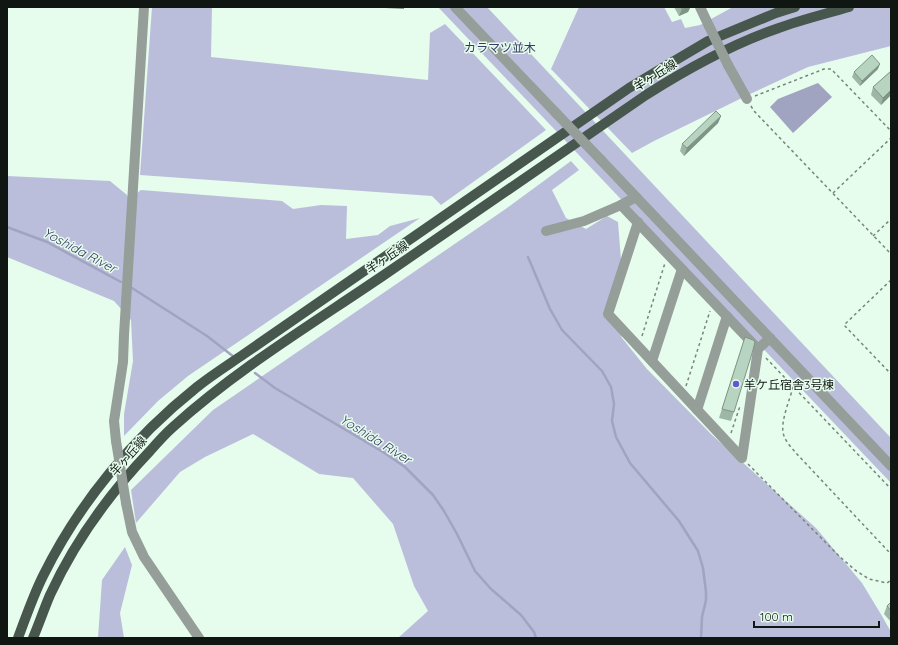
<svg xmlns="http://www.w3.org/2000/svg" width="898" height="645" viewBox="0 0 898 645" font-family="Quicksand,'Noto Sans JP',sans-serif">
<rect width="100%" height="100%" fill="#e6fced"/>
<g fill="#babedb">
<path d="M152,7h60l-1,50 217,23 2,-47 15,-9 101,106 -105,75 -9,-9 -292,-21z"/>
<path d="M438,7h49l404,431v45z"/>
<path d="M579,7h85l8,15 9,-3 4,9 15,-3 33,-18h158v39l-83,21 -62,29 -92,45 -22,12 -81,-84z"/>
<path d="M571,161l8,9 -27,20 14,28 20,11 21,-13 11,6 3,38 -9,49 10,29 25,31 65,66 104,93 46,55 20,33 9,16v6h-493l30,-27 -14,-25 -21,-62 -40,-46 -34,-4 -66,-40 -48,23 -25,15 -44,51 -5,-33 82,-80 294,-202z"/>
<path d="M7,176l103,5 17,14 2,4 12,-9 141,11 11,8 28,-4 26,1 -1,33 32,-4 12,-9 30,-8 -232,158 -30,25 -34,35v-22l9,-53 -2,-41 -17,-19 -107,-44z"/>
<path d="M125,547l7,18 -12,48 4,25h-26l4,-58z"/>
</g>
<path fill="#a1a4c0" d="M818,83l14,14 -39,36 -23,-26 8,-8z"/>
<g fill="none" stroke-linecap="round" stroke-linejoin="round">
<g stroke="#a1a4c0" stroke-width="2.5">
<path d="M7,227l40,15 74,40"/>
<path d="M528,257l22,52 12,21 40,41 9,16 3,17 -2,17 4,16 14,26 49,58 19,30 5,17 3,24v8l-4,17 -1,21"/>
<path d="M132,288l75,48 27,21"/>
<path d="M255,373l20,15 108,64 22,15 28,28 11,16 13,23 18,37 16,18 30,26 13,17 2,6"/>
</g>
<g stroke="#77857b" stroke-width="1.5" stroke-dasharray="3 3" stroke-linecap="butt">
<path d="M755,96l69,-27h7l3,3 57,59"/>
<path d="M751,106l3,5 137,143"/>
<path d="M833,193l58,-55"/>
<path d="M873,236l18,-17"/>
<path d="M891,280l-47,45 47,49"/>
<path d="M642,336l23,-73"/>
<path d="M766,358l125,131"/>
<path d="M686,386l24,-75"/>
<path d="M793,387c-3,12 -12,33 -10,45 1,8 8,15 13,21l92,98 3,2"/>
<path d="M731,433l9,-27"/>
<path d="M748,464l91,92 16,14 14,9 18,4 4,-3"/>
</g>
<g stroke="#959e98" stroke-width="10">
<path d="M455,7l101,106"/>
<path d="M700,7l9,19"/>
<path d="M728,65l19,34"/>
<path d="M601,160l290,306"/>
<path d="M621,205l136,143"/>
<path d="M638,222l-30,92 134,144 16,-109 12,-11"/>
<path d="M546,231l38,-10 37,-16 15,-8"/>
<path d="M652,361l30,-92"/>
<path d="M697,410l30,-94"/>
<path d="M116,441l-2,-20 9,-59 1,-27 20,-328"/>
<path d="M126,503l6,29 12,25 55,81"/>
</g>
<g stroke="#48574d" stroke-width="10">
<path d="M18,638c8,-21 15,-42 25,-62 36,-73 90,-138 154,-189 15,-12 31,-22 47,-33l385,-266 35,-21 44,-26 68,-28 19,-6"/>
<path d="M33,638c6,-14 11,-29 17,-43 24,-52 60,-102 100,-144 7,-8 15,-17 23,-24 64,-58 139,-103 211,-152 87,-59 174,-120 262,-180 41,-26 84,-50 130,-66 24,-9 49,-15 73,-22"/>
</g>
<g stroke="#959e98" stroke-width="10">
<path d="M709,26l19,39"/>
<path d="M556,113l45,47"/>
<path d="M116,441l10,62"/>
</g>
</g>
<g fill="#9db6a5">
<path d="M674,7h17l-1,1 -2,4 -9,4z"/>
<path d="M878,69l-18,17 -8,-9 2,-5z"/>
<path d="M891,71v24l-10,10 -10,-10 2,-8z"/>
<path d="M721,116l-3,7 -34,33 -4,-5 2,-7z"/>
<path d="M745,337l-11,75 -3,9 -12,-3z"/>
<path d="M891,602v20l-7,-8 3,-8z"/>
</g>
<g fill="#809486">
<path d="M385,7h19v2l-19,-1z"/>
<path d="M686,7h5l-1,1 -2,4 -9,4 3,-7z"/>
<path d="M880,64l-2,5 -18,17 2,-5z"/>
<path d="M891,90v5l-10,10 2,-7z"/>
<path d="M721,116l-3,7 -34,33 3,-8z"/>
</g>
<g fill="#b7d4c0" stroke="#809486">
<path d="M680,7h6l-4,2z"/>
<path d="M872,55l8,9 -18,17 -8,-9z"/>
<path d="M891,71v19l-8,8 -10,-11z"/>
<path d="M716,111l5,5 -34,32 -5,-4z"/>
<path d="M745,337l8,3 2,2 -2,8 -19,62 -12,-3z"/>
<path d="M891,602v9l-4,-5z"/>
</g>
<circle fill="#5f59d1" stroke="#e6fced" stroke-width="1.5" cx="736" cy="384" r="4"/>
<g text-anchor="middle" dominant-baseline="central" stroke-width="3" stroke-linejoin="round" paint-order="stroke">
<g font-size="12" fill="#383a63" stroke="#e6fced">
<text x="500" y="47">カラマツ並木</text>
</g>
<g font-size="12" fill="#101712" stroke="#e6fced">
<text transform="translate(655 75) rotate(-32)">羊ヶ丘線</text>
<text transform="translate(387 257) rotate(-34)">羊ヶ丘線</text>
<text transform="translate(128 456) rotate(-48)">羊ヶ丘線</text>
</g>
<g font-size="12" fill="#101712" stroke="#e6fced" text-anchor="start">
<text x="744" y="384">羊ケ丘宿舎3号棟</text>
</g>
<g font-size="13" font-style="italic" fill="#363861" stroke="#e6fced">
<text transform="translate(80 250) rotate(28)">Yoshida River</text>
<text transform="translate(376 439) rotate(32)">Yoshida River</text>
</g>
</g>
<rect width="898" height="645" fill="none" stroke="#101712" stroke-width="16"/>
<path d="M754 621v6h125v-6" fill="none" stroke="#101712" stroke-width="2"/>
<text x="760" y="621" font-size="12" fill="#101712" stroke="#e6fced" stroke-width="3" paint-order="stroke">100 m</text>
</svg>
